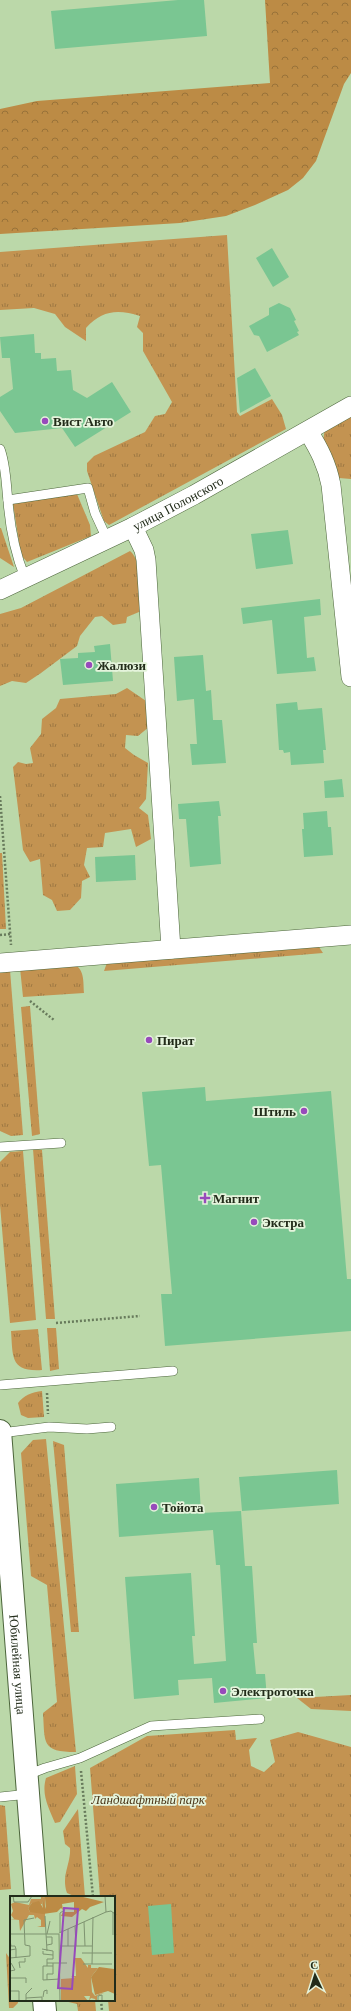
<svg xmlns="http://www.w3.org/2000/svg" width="351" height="2011" viewBox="0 0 351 2011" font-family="Georgia,serif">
<defs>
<pattern id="grass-tufts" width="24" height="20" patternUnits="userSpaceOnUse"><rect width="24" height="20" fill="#c39351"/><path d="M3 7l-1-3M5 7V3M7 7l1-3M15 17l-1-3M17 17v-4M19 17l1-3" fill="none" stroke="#9e7842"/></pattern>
<pattern id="forest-crowns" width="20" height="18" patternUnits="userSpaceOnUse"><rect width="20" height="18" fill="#bc8b45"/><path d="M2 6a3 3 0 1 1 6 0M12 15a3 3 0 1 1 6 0" fill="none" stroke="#987239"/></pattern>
</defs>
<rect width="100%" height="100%" fill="#bbd8a9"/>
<g fill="url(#grass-tufts)">
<path d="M227,235l10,177 3,4 32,-17 10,16 4,14 -177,96 -5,-4 -17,-50v-8l7,-7 51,-24 10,-16 10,-2 7,-12 -29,-51v-18l-6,-6 3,-11c-22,-7 -38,-6 -54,12v13l-21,-14 -10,-13 -21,-6 -34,2v-58z"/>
<path d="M351,414v65l-12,-1 -16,-38 2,-11z"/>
<path d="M77,494l13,31 1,11 -64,26 -6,-7 -8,-51z"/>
<path d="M0,528h1l13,39 -14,-9z"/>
<path d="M130,551c12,9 13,48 15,63l-6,-2 -12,5 -1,6 -13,2 -11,-9 -7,1 -15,19 -3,10 -36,27 -15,10 -14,-2 -12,5v-72l21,-6z"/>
<path d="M127,688l19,13 3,26 -11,9 -12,-1 -1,13 9,7 14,8 -2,36 -7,9 9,7 3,24 -15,8 -5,-18 -26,4 -2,14 -16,1 -3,17 6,12 -8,4 -1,17 -11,12 -13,1 -5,-11 -9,-5 -3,-36 -10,3 -7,-12 -10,-83 5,-5 8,2 7,-1 -3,-15 11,-14 1,-15 14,-11 4,-9 56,-5z"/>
<path d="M0,853h2l4,76h-6z"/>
<path d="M317,944l6,9 -219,18 4,-11z"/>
<path d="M74,964c11,6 9,18 10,29l-61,4 -3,-29z"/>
<path d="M10,970l13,165 -12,1 -11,-5v-160z"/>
<path d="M30,1006l10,128 -8,2 -11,-129z"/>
<path d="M33,1149l9,1 13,169h-9z"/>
<path d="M23,1151l13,169 -26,3 -10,-118v-43l10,-10z"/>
<path d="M47,1328h9l3,41 -9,2z"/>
<path d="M38,1329l4,41c-32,2 -29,-13 -31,-39z"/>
<path d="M42,1391l2,26 -16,1 -7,-3 -3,-12c6,-8 14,-11 24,-12z"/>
<path d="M46,1439l30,313c-35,0 -31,-9 -33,-39l14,-11 -10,-117 -16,-9 -10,-123 12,-13z"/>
<path d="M53,1441l11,4 15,187h-8z"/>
<path d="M351,1695v16l-40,-2 -14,-11z"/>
<path d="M235,1730l1,10 21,-2 -8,12 2,16 13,6 11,-10 -5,-22 28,-8 53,15v264h-242l-1,-11h6v-103h-14l-10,-129 57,-32z"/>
<path d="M75,1766l2,28 -17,28 -5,1c-6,-15 -14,-28 -9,-45z"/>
<path d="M0,1805l5,1 6,83 -11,1z"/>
<path d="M78,1809l7,88h-9l-9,-4c-6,-18 4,-29 3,-45l-5,-4 -2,-13z"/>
<path d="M6,1953l5,7v40h7v3l-5,5h-4z"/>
<path d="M60,2000h35l1,11h-18l-1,-7z"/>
</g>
<path fill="url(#forest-crowns)" d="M265,0h86v73l-7,11 -28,77 -13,17 -15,12 -33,15 -29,11 -46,7 -180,11v-125l37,-8 233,-18z"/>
<g fill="#7ac692">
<path d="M178,0h26l3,36 -152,13 -4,-38z"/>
<path d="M272,248l17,29 -16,10 -17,-29z"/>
<path d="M279,303l11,5 6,12 -2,1 5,10 -2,1 2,3 -32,17 -8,-16 -5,-1 -5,-9 20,-11v-7z"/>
<path d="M34,334l1,19h6v6l15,-1 1,13 14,-1 2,20 14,8 25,-16 19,30 -56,35 -13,-19 -47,5 -15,-22v-14l13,-8 -3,-31h-8l-2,-21z"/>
<path d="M255,368l16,28 -31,17 -3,-35z"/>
<path d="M288,530l5,34 -37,5 -5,-35z"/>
<path d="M320,599l1,16 -17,2 3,41 7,-1 2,14 -39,3 -5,-54 -29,4 -2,-16z"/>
<path d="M110,644l3,37 -50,4 -3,-26 18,-1v-5l17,-1 -1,-6z"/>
<path d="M203,655l3,36 5,-1 2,30h9l4,43 -34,2 -2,-21h7l-3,-45 -17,2 -3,-44z"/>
<path d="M297,702l1,8 24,-2 4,42h-3l1,13 -33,2 -1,-13 -6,1 -1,-3h-4l-3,-46z"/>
<path d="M342,779l2,18 -19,1 -1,-17z"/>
<path d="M219,801l2,15h-3l3,48 -31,3 -4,-48h-7l-1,-15z"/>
<path d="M327,811l1,16h3l2,28 -29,2 -2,-28h2l-1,-16z"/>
<path d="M135,855l1,25 -40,2 -1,-25z"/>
<path d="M205,1087l1,14 125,-10 16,188h4v52l-186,15 -4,-52h11l-11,-129 -12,1 -7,-74z"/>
<path d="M337,1470l2,34 -97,7 -3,-34z"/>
<path d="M199,1478l2,35 40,-2 4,55h7l5,77h-4l3,31h9l2,24 -53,5 -2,-25 -34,2 1,15 -45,4 -9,-122 66,-4 4,63h-3l2,28 32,-3 -6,-96h-4l-3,-35 -94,7 -3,-53z"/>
<path d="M171,1904l3,49 -22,2 -4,-49z"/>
</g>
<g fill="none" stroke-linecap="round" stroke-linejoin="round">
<defs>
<g id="lane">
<path d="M0,449c6,16 6,35 8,52 2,27 7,52 17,77"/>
<path d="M8,500l80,-12 7,25 12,26"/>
<path d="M0,1147l61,-4"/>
<path d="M0,1385l173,-14"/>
<path d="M1,1433l48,-6 38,2 24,-2"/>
<path d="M27,1775l18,-7 35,-10 71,-32 109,-7"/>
<path d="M0,1797l29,-3"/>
</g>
<g id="street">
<path d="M308,431c11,18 19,33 23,54l20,192"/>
<path d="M133,527l11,23 2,10 25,389"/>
<path id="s1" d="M0,590l133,-63 61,-32 157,-89"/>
<path d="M0,963l351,-28"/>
</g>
<g id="secondary">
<path id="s2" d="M0,1431l36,466"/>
<path d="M44,2000l1,11"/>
</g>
</defs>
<use href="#lane" stroke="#4c653b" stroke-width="10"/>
<use href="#street" stroke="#4c653b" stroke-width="20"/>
<use href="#secondary" stroke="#4c653b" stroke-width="24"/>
<g stroke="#687b5c" stroke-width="2.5" stroke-dasharray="2 2" stroke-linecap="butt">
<path d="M0,796l11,149"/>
<path d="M0,935l11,-1"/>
<path d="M30,1001l24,19"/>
<path d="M56,1323l84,-7"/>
<path d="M47,1393l1,21"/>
<path d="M81,1771l12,126"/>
<path d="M101,2000l1,11"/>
</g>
<use href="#lane" stroke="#fff" stroke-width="9"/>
<use href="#street" stroke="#fff" stroke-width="19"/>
<use href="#secondary" stroke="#fff" stroke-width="22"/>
</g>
<g fill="#974abb" stroke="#e5f4dc" stroke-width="1.5">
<circle cx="45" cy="421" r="4"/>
<circle cx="89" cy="665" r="4"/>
<circle cx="149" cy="1040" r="4"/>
<circle cx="304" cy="1111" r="4"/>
<path d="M203 1192h4v4h4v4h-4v4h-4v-4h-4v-4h4z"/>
<circle cx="254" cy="1222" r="4"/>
<circle cx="154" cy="1507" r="4"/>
<circle cx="223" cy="1691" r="4"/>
</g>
<g text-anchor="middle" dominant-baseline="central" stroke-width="3.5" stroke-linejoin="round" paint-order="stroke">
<g font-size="13" font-weight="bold" fill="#222c1a" stroke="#e5f4dc" text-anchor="start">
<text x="53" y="421">Вист Авто</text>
<text x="97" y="665">Жалюзи</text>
<text x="157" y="1040">Пират</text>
<text x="296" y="1111" text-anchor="end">Штиль</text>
<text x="213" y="1198">Магнит</text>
<text x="262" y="1222">Экстра</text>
<text x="162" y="1507">Тойота</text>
<text x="231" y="1691">Электроточка</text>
</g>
<g font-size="13" fill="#222c1a" stroke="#e5f4dc">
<text stroke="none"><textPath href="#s1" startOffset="198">улица Полонского</textPath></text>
<text stroke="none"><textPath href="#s2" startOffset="234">Юбилейная улица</textPath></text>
</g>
<g font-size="13" font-style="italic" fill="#4c3618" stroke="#e5f4dc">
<text x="148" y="1799">Ландшафтный парк</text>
</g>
</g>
<g transform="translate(10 1896)">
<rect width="105" height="105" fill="#bbd8a9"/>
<path d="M31,0l4,2v29h-8l4,-1v-6l-4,-3 -2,2 -1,-4h-5l-9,16 -1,-11 -9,-1h4l-3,-4 2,-4 -2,-7 4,-2 14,3 2,-6h10zM32,2l3,14h-15l-2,-4 4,-5 10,1 1,4zM65,62h6l7,10v-3h3v3h7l-7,9 1,15 3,4 4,-2 5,-1 -7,3v5h5h-6l-1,-2 -4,-1 -2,3 1,-5h-6l4,5h-27v-22l14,-1 -4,-2h5z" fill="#c39351" fill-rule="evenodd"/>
<path d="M32,0h37l25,6 -14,5 -4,4 -4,-2 -10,8 -11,-1 2,-4h11v-10l-12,2 1,6 -2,-2 -4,4 -14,2 -13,-2 -2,-4 4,-5 7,-2 4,7 -1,-10 4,11 -1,-11zM105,19v79l-7,-3 -13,4 -4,-18 8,-10 15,2z" fill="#bc8b45"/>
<path fill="none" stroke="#7e9370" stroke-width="1" d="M3,0l1,6h14l4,-6M95,0l1,16M103,16v23M35,20l2,35M74,26l1,24M65,30l1,20M58,33v17M50,36v-19l3,-2M49,37l47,-21 5,-1 4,3M0,38h49l1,67M37,38l3,-13M36,41h6v7l-5,1M0,44l1,6h4l1,3M50,50h32M32,53l11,2v8h-6v7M0,54l6,-1v9M33,55v3l10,1M72,57h30M0,62l20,-2v-10l-5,-1 -1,-25 10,-2M37,67h20M73,68h29M82,68l1,-47M43,70h-10v14l17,-1M10,72l-1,-6h6v-4M0,75l5,-1 -4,-7M0,82h16v5M37,84v-6h6v-11M0,95h9v10M33,101l1,-6 3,-1v4M16,102l16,-1v4M16,105v-7l6,-6M88,105v-5l4,-1v6"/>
<path fill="#974abb" fill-opacity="0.15" stroke="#974abb" stroke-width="2" d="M54,12l14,1 -6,80 -14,-1z"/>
<rect width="105" height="105" fill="none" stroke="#222c1a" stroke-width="2"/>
</g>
<g transform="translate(315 1975) rotate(356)" stroke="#e5f4dc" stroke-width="3" paint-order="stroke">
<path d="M0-3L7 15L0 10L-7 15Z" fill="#222c1a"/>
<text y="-6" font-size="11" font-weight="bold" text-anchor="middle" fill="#222c1a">С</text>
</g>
</svg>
